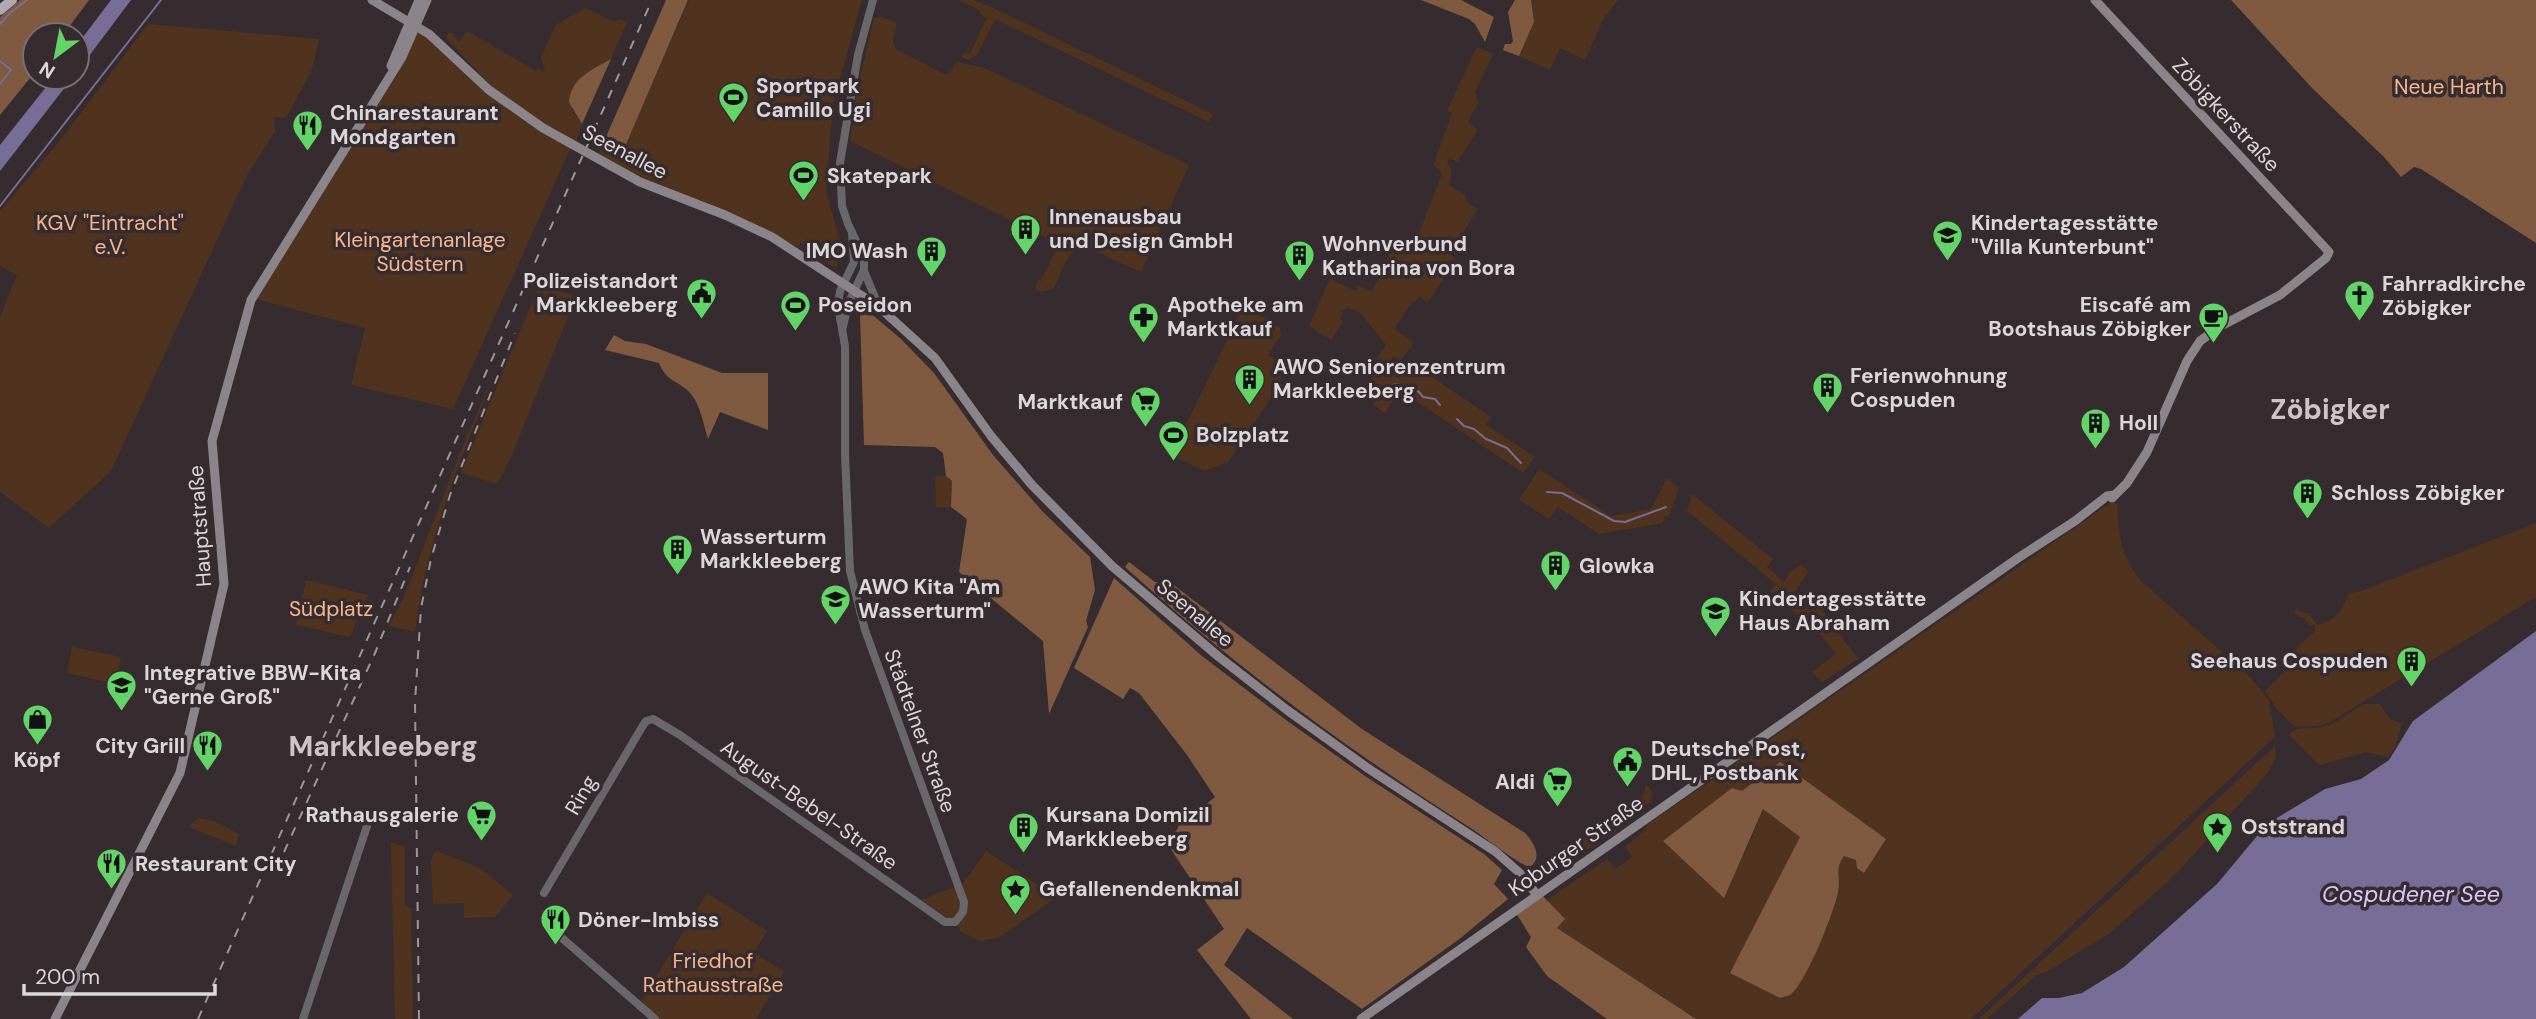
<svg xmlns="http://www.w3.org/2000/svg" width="2536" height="1019" viewBox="0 0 2536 1019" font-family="'DM Sans',sans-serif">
<rect width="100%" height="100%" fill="#362c30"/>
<g fill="#4f331f" fill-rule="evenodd">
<path d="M689,0h173l-29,103 -7,88 15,53v11l-5,13 -33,-18 5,-3 -8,-4 -1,5 -35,-19 -112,-45 -54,-29 4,-9 23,1z"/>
<path d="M959,0h15l17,7 222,107 -4,8 -214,-103 -18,36 -9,5 -6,-3 2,-5 6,1 17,-35 -7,-4 1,-3z"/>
<path d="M1531,0h87l-15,20 -18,40 -25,-12 -10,22 -31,-14 15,-34z"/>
<path d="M585,8l30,14 4,-3 8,3 -16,37 -28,17 -11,34 10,14 -6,18 -48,-28 -33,-24 -49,-52 2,-5h4l7,9 8,-11 69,40 3,-3 3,4 3,-2 -4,-13 15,-32z"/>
<path d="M882,17l15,6 -4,19 3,7 50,26 4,-2 6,-11 26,5 207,98 -48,107 -55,-25c-19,0 -24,26 -32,41l-13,4 -6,-3 3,-9 3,1 18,-37 -209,-103 6,-45 18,-78z"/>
<path d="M148,24l171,15 -8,33 -24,44 -2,2 -11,-1 1,14 -29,46 -135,294 -62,57 -49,-36v-175l17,-42 -17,-9v-55l58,-68z"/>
<path d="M417,25l58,53 97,67 -119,264 -102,-24 14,-57 -113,-30z"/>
<path d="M1477,47l16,7 -18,38 3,11 -10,19 10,8 -21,32 -7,-4 -3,5 5,7 -3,15 17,11 1,7 11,6 -29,45 7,5 -28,43 -8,-5 -11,9 -15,23 20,14 -15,19 -1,-5 -6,1 1,5 -21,4 14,-22c-1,-2 -24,-31 -26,-32 -3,-3 -7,-3 -11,-5l-6,2 -3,9 3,3 -12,18 -22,-14 21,-47 26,12 3,-5 13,6 21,-45 10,5 12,-9 27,-69 -3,-5 -6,-3 19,-53 -5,-3z"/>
<path d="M540,283l36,14 -64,158 -15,29 -36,-11z"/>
<path d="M1253,311l27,17 1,7 -13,20 18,12 -16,32 -42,63 -23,9 -34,-16 69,-141z"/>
<path d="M500,362c-36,89 -74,175 -85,270l-26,-6 15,-29 62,-159z"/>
<path d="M1413,364l78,53 -5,8 49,32 -12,16 -123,-83 -15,23 -11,-8 -4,-20 3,-7 35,-7z"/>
<path d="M1539,469l72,47 40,-7 16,-31 12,10 -10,28 -5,1 -1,6 -64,11 -41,-27 -9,12 -30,-19z"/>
<path d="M935,476h11l6,5 -1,26h-15z"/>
<path d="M1692,494l81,65 -6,8 17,15 6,-10 11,-7 8,6 -15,22 16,18 9,-5 39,53 -36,23 -10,-10 24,-18 -21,-26 -4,2 -12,-14 -29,-24 6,-8 -89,-73z"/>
<path d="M2112,502l5,2c3,34 2,47 23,76l108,95 21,25 6,37 -304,282h-275l-139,-91 -10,-28 60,-41 8,10 17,-12 -7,-11 21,-16 1,-5zM1732,788l154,51 -30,21 -12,-4 -7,10 2,11 -108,96 70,-136 -37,-29 -20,48z"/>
<path d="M2536,523v74l-206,125 -13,4h-23l-17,-17 -12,-18 23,-23 -6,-6 33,-31v-6h-5l-7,-8h-4l-5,-5 3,-3 4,3 8,1 8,12c18,-4 26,-15 32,-32l10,-1z"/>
<path d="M306,580l62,15 -18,42 -54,-12z"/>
<path d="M72,647l49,10 -4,23 -9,-2 -1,4 -40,-9z"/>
<path d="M2364,704h16l9,14 13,6 -7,24 -7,9 -23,-5 -45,13 -31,-31c9,-9 21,-4 33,-7 16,-4 29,-15 42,-23z"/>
<path d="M2275,746l1,11 -8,16 -96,105 -62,55 -60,37 -15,6 -48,43h-8z"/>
<path d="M1646,784l7,9 -2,8 -41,35 -4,-1 -10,-14 5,3 43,-29z"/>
<path d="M198,818l16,3 25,13 -3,12 -47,-19z"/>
<path d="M1591,824l10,15 -1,4 -48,24h-6l8,-13 10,-10 3,3 25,-17 -3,-4z"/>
<path d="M391,842l14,5v59l6,2 2,111h-18z"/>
<path d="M435,850l45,18 33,27 -18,22 -31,1v-15l-31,1 -2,-43z"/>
<path d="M986,851l71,46 -57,40 -20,4 -20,-10 -2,-6 -37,-25 42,-16z"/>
<path d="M707,893l60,38 -13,22 30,18 -28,48h-101l-16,-14z"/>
</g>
<g fill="#805a40">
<path d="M20,0h69l-26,35h-28v37l-35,43v-98z"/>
<path d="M666,0h22l-63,147 -23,-1z"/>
<path d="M1421,0h40l33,17 -9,25 -10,-18 -6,-5z"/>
<path d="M1515,0h16l3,22 -15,34 -16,-6 2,-6h6l2,-3 -5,-29z"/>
<path d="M2231,0h305v243l-115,-74 -7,-2 -13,10 -17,-20 -71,-68z"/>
<path d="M611,59l-29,65 -13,-22c2,-24 23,-32 42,-43z"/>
<path d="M869,312l32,27 33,34 59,82 50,57 47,45 5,33 -9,31 2,6 -39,87 -6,-73 -84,-69 8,-53 -16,-12 1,-26 -6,-5 -3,-23 -8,-6 -71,-2 -4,-131z"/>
<path d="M614,335l11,6 21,3 76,29h46v57l-48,-18 -12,27c-5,-16 -8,-39 -22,-50 -14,-11 -19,-8 -27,-26l-54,-13z"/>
<path d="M1129,562l26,20 16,1 191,146 163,104c9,10 18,24 5,34 -11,-2 -48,-32 -61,-40 -122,-78 -237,-163 -344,-260z"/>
<path d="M1114,578l88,78 84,64 79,56 119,78 18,16 -8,14 14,15 -50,41 -96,69 -115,-81 -23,37 69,54h-42l-54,-69 27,-21 -60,-90 13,-9 3,-8 9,-4 26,-21 -28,-42 -48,-62 -9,-5 -7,11 -49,-31z"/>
<path d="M1780,762l106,77 -22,34 -7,-5 -1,-8 -12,-4c-10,14 -3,20 -6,36 -4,20 -32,92 -48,103 -1,0 -9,3 -10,3l-50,-25 70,-136 -37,-28 -39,89 -61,-57 69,-53 10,3z"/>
<path d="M1539,892l26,27 -8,9 139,91h-89l-60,-43 -21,-29 5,-10 -17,-27z"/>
</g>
<g fill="#786d96">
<path d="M111,0h20l-54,72v-27z"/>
<path d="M54,77h19l-73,94v-26z"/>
<path d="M2536,631v388h-518l24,-21h17l23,-5 42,-26 93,-83 50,-60 58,-35 36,-10 28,-19 24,-39z"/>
</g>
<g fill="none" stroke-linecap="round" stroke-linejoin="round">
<g stroke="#786d96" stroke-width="2">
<path d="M0,24l10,-11 17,-13"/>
<path d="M0,61l11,9 -11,14"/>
<path d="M0,206l161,-206"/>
<path d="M1387,392l8,-8c12,2 21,2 28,13l12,2 5,6"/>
<path d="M1457,419l7,7 10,3 12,10 21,9 14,15"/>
<path d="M1547,492l15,1 52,28 11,1 41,-15"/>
</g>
<g stroke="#6a676a" stroke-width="8">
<path d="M864,271l15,36"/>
<path d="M843,327l5,-23 16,-34v-12l-16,-34 -6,-18 -2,-43 18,-108 15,-55"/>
<path d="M544,893l98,-166 4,-6 7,-2 27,16 265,187h10l8,-10 1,-10 -99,-272 -15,-59 -5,-117v-108l-7,-40 2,-15 14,-29 -2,-29"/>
<path d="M547,925l108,94"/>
<path d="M303,1019l64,-193"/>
</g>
<g stroke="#8b858b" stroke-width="9">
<path d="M372,0l57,34 60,56 54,38 97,54 85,33 47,22 107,70 56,51 56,78 41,49 80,81 107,91 68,53 82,59 127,83 26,23 14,19"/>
<path d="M2095,0l234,252 -3,6 -46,37 -59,31 -21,15 -13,20 -40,91 -20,31 -15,15"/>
<path d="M391,66l28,-66"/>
<path d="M55,1019l125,-246 44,-189 -12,-143 39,-141 151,-243 25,-57"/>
<path d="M1361,1019l657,-461 57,-37 32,-25 7,-1"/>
</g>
<path stroke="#b0a8b0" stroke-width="10" d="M0,10l12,-10"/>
<g stroke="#9e9699" stroke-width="2" stroke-dasharray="9 9" stroke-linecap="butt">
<path d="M284,852l91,-199 35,-86"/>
<path d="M198,1019l454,-1019"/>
<path d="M419,1019l-4,-317 6,-94 10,-49 19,-64 65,-162"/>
</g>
</g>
<defs>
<symbol id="stadium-pin" viewBox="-11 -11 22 30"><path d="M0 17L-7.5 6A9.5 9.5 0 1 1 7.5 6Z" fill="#63d468" stroke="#362c30"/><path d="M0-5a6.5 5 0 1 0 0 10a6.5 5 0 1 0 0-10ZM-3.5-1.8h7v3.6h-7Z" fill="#111"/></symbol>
<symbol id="restaurant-pin" viewBox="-11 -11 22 30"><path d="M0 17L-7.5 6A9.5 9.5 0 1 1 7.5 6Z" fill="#63d468" stroke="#362c30"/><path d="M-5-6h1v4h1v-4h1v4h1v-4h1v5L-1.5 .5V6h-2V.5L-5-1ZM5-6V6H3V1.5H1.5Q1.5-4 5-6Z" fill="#111"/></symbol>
<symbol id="building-pin" viewBox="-11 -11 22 30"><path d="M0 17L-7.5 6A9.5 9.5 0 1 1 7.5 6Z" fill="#63d468" stroke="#362c30"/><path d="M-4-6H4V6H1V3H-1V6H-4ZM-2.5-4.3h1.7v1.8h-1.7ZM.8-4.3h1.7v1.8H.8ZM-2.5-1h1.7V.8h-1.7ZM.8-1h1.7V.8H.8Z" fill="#111"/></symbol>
<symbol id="school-pin" viewBox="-11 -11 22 30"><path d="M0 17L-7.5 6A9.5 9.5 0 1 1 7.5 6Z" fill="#63d468" stroke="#362c30"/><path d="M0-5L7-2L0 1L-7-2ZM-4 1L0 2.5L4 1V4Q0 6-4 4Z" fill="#111"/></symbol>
<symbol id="civic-pin" viewBox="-11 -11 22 30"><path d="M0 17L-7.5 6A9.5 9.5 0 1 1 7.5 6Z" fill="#63d468" stroke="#362c30"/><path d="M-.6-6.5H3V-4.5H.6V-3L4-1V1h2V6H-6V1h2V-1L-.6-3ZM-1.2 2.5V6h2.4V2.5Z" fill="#111"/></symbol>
<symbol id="church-pin" viewBox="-11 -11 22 30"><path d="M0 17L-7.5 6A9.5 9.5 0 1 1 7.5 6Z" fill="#63d468" stroke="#362c30"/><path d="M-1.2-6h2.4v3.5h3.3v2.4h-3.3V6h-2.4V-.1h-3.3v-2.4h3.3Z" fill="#111"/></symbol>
<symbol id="pharmacy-pin" viewBox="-11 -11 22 30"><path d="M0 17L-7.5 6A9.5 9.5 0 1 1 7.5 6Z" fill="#63d468" stroke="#362c30"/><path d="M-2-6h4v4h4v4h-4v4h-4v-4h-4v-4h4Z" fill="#111"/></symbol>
<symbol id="cafe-pin" viewBox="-11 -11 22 30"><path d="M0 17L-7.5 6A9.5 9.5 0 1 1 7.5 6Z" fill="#63d468" stroke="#362c30"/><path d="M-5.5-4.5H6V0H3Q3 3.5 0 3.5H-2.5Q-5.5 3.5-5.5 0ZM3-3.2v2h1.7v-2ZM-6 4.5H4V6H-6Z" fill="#111"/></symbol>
<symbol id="supermarket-pin" viewBox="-11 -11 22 30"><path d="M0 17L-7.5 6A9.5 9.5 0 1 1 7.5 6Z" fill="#63d468" stroke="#362c30"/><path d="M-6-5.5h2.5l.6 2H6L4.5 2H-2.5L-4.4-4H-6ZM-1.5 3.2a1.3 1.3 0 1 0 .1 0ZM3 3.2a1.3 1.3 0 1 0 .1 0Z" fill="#111"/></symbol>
<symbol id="shop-pin" viewBox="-11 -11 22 30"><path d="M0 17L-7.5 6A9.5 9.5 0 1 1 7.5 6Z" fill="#63d468" stroke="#362c30"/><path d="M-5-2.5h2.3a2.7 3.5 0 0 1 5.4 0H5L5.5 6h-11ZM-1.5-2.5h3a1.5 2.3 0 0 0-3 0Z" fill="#111"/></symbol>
<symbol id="sight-pin" viewBox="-11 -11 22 30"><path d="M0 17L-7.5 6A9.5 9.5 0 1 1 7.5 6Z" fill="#63d468" stroke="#362c30"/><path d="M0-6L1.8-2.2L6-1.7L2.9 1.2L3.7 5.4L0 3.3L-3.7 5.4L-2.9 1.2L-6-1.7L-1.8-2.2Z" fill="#111"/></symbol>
</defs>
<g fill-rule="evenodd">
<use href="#stadium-pin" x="716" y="80" width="35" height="47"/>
<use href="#restaurant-pin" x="290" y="108" width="35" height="47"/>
<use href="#stadium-pin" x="786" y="158" width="35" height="47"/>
<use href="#building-pin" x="1008" y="212" width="35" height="47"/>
<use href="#school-pin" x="1930" y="218" width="35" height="47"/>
<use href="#building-pin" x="914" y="234" width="35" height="47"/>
<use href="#building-pin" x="1282" y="238" width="35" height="47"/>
<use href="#civic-pin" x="684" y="276" width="35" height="47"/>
<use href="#church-pin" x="2342" y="278" width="35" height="47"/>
<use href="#stadium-pin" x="778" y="288" width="35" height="47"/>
<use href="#pharmacy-pin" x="1126" y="300" width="35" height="47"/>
<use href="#cafe-pin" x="2196" y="300" width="35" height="47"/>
<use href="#building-pin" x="1232" y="362" width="35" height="47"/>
<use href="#building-pin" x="1810" y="370" width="35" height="47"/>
<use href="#supermarket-pin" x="1128" y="384" width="35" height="47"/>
<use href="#building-pin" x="2078" y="406" width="35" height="47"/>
<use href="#stadium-pin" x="1156" y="418" width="35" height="47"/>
<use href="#building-pin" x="2290" y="476" width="35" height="47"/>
<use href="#building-pin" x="660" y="532" width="35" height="47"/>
<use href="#building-pin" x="1538" y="548" width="35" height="47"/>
<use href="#school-pin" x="818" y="582" width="35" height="47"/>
<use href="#school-pin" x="1698" y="594" width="35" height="47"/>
<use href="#building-pin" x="2394" y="644" width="35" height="47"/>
<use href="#school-pin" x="104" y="668" width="35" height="47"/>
<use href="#shop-pin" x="20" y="702" width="35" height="47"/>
<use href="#restaurant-pin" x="190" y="728" width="35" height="47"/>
<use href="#civic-pin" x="1610" y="744" width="35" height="47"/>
<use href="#supermarket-pin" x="1540" y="764" width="35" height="47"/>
<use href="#supermarket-pin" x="464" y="798" width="35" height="47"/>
<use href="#building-pin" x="1006" y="810" width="35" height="47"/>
<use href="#sight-pin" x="2200" y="810" width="35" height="47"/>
<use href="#restaurant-pin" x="94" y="846" width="35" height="47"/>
<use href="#sight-pin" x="998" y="872" width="35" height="47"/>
<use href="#restaurant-pin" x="538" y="902" width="35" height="47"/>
</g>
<g text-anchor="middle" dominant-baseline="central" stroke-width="7" stroke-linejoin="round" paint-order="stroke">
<g font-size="21" font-weight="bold" fill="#ded7da" stroke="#362c30" text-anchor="start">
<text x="756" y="86">Sportpark<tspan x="756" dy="24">Camillo Ugi</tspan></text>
<text x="330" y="113">Chinarestaurant<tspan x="330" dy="24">Mondgarten</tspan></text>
<text x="827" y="176">Skatepark</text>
<text x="1049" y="217">Innenausbau<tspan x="1049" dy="24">und Design GmbH</tspan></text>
<text x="1971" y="223">Kindertagesstätte<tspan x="1971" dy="24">"Villa Kunterbunt"</tspan></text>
<text x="1322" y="244">Wohnverbund<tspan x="1322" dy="24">Katharina von Bora</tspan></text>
<text x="908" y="251" text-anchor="end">IMO Wash</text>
<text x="678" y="281" text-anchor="end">Polizeistandort<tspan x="678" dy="24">Markkleeberg</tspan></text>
<text x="2382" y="284">Fahrradkirche<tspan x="2382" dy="24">Zöbigker</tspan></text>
<text x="818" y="305">Poseidon</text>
<text x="1167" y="305">Apotheke am<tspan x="1167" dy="24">Marktkauf</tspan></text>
<text x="2191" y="305" text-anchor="end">Eiscafé am<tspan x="2191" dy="24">Bootshaus Zöbigker</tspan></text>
<text x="1273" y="367">AWO Seniorenzentrum<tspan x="1273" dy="24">Markkleeberg</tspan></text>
<text x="1850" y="376">Ferienwohnung<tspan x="1850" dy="24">Cospuden</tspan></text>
<text x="1123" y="402" text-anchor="end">Marktkauf</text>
<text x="2119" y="423">Holl</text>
<text x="1196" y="435">Bolzplatz</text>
<text x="2331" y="493">Schloss Zöbigker</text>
<text x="700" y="537">Wasserturm<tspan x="700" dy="24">Markkleeberg</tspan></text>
<text x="1579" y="566">Glowka</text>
<text x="858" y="587">AWO Kita "Am<tspan x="858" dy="24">Wasserturm"</tspan></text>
<text x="1739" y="599">Kindertagesstätte<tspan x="1739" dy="24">Haus Abraham</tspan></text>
<text x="2388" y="661" text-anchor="end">Seehaus Cospuden</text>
<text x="144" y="673">Integrative BBW-Kita<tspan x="144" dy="24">"Gerne Groß"</tspan></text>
<text x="185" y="746" text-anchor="end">City Grill</text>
<text x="1651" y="749">Deutsche Post,<tspan x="1651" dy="24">DHL, Postbank</tspan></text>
<text x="37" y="760" text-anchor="middle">Köpf</text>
<text x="1535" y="782" text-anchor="end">Aldi</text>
<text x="459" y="815" text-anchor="end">Rathausgalerie</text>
<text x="1046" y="815">Kursana Domizil<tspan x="1046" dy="24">Markkleeberg</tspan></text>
<text x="2241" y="827">Oststrand</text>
<text x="135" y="864">Restaurant City</text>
<text x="1039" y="889">Gefallenendenkmal</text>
<text x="578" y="920">Döner-Imbiss</text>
</g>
<g font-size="21" fill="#f7b78c" stroke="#362c30">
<text x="2449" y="87">Neue Harth</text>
<text x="110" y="223">KGV "Eintracht"<tspan x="110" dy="24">e.V.</tspan></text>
<text x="420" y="240">Kleingartenanlage<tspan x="420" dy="24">Südstern</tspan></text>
<text x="331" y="609">Südplatz</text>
<text x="713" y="961">Friedhof<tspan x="713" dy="24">Rathausstraße</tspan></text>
</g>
<g font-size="21" fill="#ded7da" stroke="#362c30">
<text transform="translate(2226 115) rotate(47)">Zöbigkerstraße</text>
<text transform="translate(625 152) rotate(28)">Seenallee</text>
<text transform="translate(200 526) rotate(-94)">Hauptstraße</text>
<text transform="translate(1195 613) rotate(40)">Seenallee</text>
<text transform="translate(920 731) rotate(70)">Städtelner Straße</text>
<text transform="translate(581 795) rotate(-60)">Ring</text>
<text transform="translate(809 805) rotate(35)">August-Bebel-Straße</text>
<text transform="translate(1576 846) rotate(-35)">Koburger Straße</text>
</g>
<g font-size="23" font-style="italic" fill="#d6c9fe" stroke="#362c30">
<text x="2411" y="894">Cospudener See</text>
</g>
<g font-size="28" font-weight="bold" fill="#d0c3c7" stroke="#362c30">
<text x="2330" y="409">Zöbigker</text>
<text x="383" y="746">Markkleeberg</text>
</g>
</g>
<g transform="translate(56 56) rotate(212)"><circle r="33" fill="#362c30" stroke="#797074" stroke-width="2"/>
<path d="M0-5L12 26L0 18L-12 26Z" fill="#63d468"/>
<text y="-10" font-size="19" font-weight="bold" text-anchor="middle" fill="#ded7da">N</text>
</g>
<path d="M24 984v10h191v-10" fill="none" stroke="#ded7da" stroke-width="3.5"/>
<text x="35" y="984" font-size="21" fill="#ded7da" stroke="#362c30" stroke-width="5" paint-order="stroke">200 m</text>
</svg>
